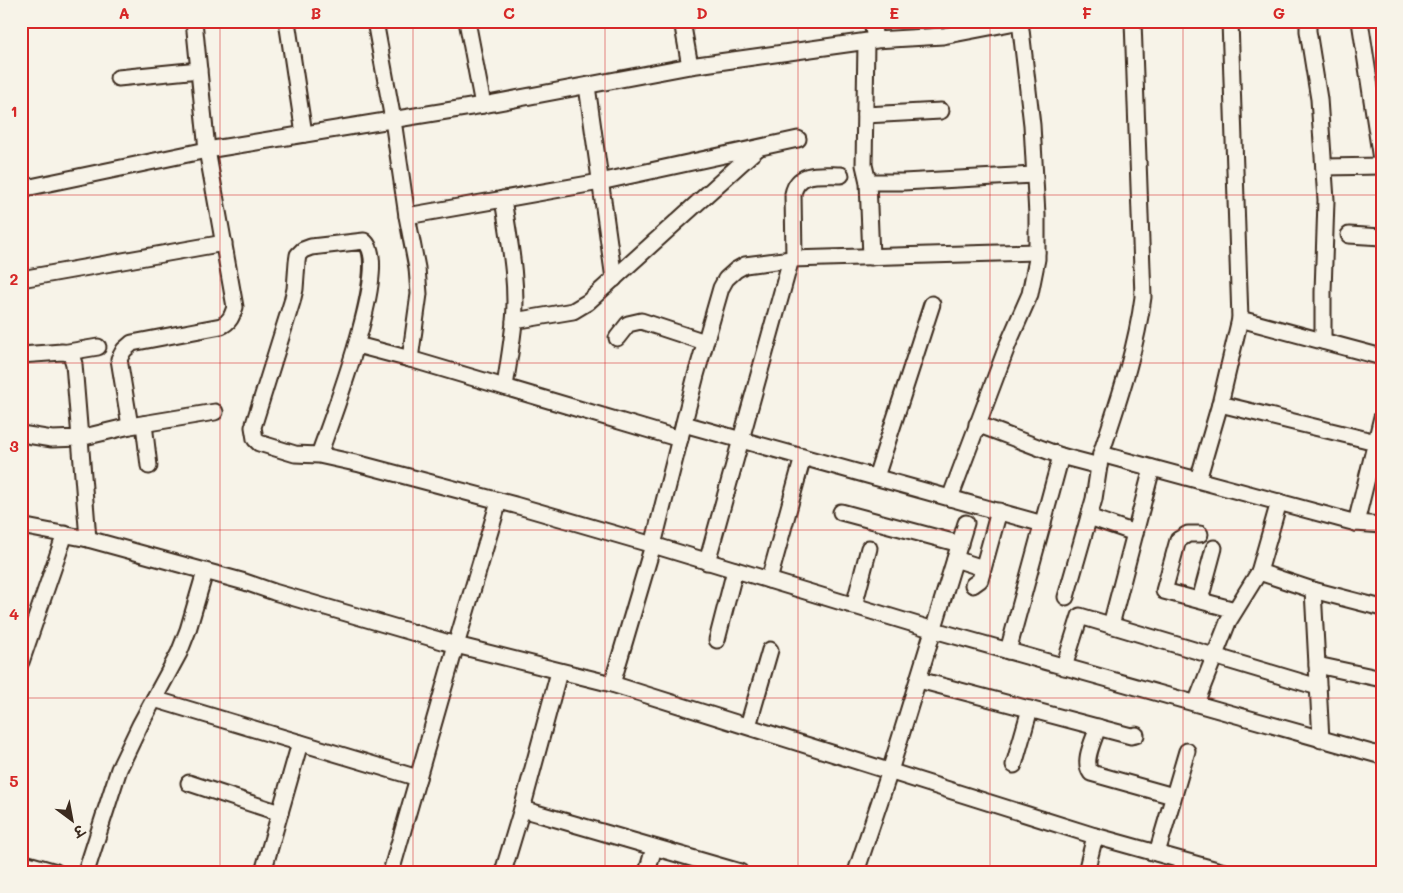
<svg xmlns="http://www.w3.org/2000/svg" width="1403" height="893" viewBox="0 0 1403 893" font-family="Mali,'Playpen Sans Deva',sans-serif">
<rect width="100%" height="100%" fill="#f7f3e8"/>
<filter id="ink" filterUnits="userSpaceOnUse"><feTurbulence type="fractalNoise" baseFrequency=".02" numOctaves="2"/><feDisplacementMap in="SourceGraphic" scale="10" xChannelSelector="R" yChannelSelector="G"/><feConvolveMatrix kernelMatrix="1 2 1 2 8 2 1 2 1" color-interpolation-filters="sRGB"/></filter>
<g filter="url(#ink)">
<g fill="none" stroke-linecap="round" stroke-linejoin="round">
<defs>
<g id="minor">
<path d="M287,21l17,113"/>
<path d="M375,21l18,99 14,96 10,52 2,26 -9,65"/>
<path d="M467,21l16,84"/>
<path d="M682,21l8,45"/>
<path d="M872,21l3,19"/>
<path d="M1133,21l10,276c-7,54 -25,105 -42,157l255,69 26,2"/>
<path d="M1310,21l-2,4v6l11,68 7,101 -3,92v49"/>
<path d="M1360,21l22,145"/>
<path d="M866,42l-2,123 4,17h35l131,-7"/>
<path d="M118,78l81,-8"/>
<path d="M587,86l27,193"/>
<path d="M865,115l76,-4"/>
<path d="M1324,167l58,-1"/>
<path d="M868,182l3,75"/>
<path d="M21,189l186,-39 276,-45 207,-39 185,-26 68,-4 78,-15"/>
<path d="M503,199c6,40 15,83 11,123 -2,22 -6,43 -9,65"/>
<path d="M407,216l193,-34 198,-43"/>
<path d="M1349,235l33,2"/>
<path d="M1037,252l-246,7 -46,6 -9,5 -10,9 -5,9 -25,87 -43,170 281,85 448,126"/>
<path d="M794,259l-1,-65c5,-24 29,-19 48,-19"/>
<path d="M21,279l203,-36"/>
<path d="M1240,319l142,38"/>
<path d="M514,321l59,-10 15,-9 169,-153"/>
<path d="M617,338l11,-14 13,-3 64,21"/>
<path d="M357,345l53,14 270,80"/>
<path d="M68,352l30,-5"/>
<path d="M21,355l41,-3c9,0 10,5 12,12l6,74 -28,1 -31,-5"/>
<path d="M1220,404l156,38"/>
<path d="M144,424l5,42"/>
<path d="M684,424l359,100"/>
<path d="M977,424l84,32"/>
<path d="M130,426l-11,-67 5,-9 8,-7 89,-17c9,-4 11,-10 14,-19l-28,-157 -13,-129"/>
<path d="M319,455c11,-32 74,-193 45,-214l-53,6 -8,3 -5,5 -1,7 -2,27 -3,13 -39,125 2,12 4,4 36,11 24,1 41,9 155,41 138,40 -41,139"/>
<path d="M876,477l56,-173"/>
<path d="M1198,480l22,-76 20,-85 -10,-298"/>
<path d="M950,498l58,-154 22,-50 7,-35v-44l-5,-90 -12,-104"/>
<path d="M841,512l119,32"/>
<path d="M1089,517l46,16"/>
<path d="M1356,523l26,-106"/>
<path d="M21,526l67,13 157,43 29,10 182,53 43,-144"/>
<path d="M1200,534h-12l-10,6 -14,51 71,19"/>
<path d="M88,539l-8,-101 50,-12 85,-14"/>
<path d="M955,559l28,9"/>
<path d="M707,562l84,-303"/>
<path d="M1259,572l20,-70"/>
<path d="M769,580l34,-123"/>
<path d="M973,585l7,-5 19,-69"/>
<path d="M1313,590l69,18"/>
<path d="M1066,597l28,-98 5,-33"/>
<path d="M1200,600l14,-52"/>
<path d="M854,606l15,-58"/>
<path d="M1111,625l41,-157"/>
<path d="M717,640l18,-70"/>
<path d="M1008,651l53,-195 38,10 2,-12"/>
<path d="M21,662l44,-128"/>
<path d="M1317,665l65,14"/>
<path d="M1064,667l16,-51 238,71"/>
<path d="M919,680l212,56 5,-1"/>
<path d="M154,699l264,79"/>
<path d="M1196,703l32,-81 31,-50 54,18 8,150"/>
<path d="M748,726l22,-76"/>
<path d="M1098,727c-4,13 -16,34 -7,46l82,23"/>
<path d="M1014,765l16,-56"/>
<path d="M189,783l91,30"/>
<path d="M522,809l218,63"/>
<path d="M1157,853l30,-102"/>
<path d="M21,862l35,10"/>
<path d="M86,872l33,-103 21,-44 39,-72 9,-23 17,-58"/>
<path d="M263,872l37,-129"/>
<path d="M391,872l65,-227 156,39 483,152 129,36"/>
<path d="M503,872l19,-63 37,-137"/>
<path d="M647,872l7,-24"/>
<path d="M856,872l34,-101 76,-248"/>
<path d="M1086,872l9,-36"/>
</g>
</defs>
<use href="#minor" stroke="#3b2a1e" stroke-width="19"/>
<use href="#minor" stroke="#f7f3e8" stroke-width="15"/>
</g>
</g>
<path fill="none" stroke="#d62828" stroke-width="1" stroke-opacity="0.55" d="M220,21v851M413,21v851M605,21v851M798,21v851M990,21v851M1183,21v851M21,195h1361M21,363h1361M21,530h1361M21,698h1361"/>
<rect width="1403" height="893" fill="none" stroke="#f7f3e8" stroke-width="55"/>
<g transform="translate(72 820) rotate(148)" stroke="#f7f3e8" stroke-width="4" paint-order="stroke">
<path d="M0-4L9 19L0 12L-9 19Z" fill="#3b2a1e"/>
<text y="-8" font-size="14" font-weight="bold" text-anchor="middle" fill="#3b2a1e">उ</text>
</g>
<rect x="28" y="28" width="1348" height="838" fill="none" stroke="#d62828" stroke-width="2"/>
<g font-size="16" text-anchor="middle" font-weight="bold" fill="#d62828">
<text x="124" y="19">A</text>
<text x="316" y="19">B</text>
<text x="509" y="19">C</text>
<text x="702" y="19">D</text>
<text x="894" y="19">E</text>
<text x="1087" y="19">F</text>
<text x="1279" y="19">G</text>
<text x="14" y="117">1</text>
<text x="14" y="285">2</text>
<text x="14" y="452">3</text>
<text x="14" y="620">4</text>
<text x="14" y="787">5</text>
</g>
</svg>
